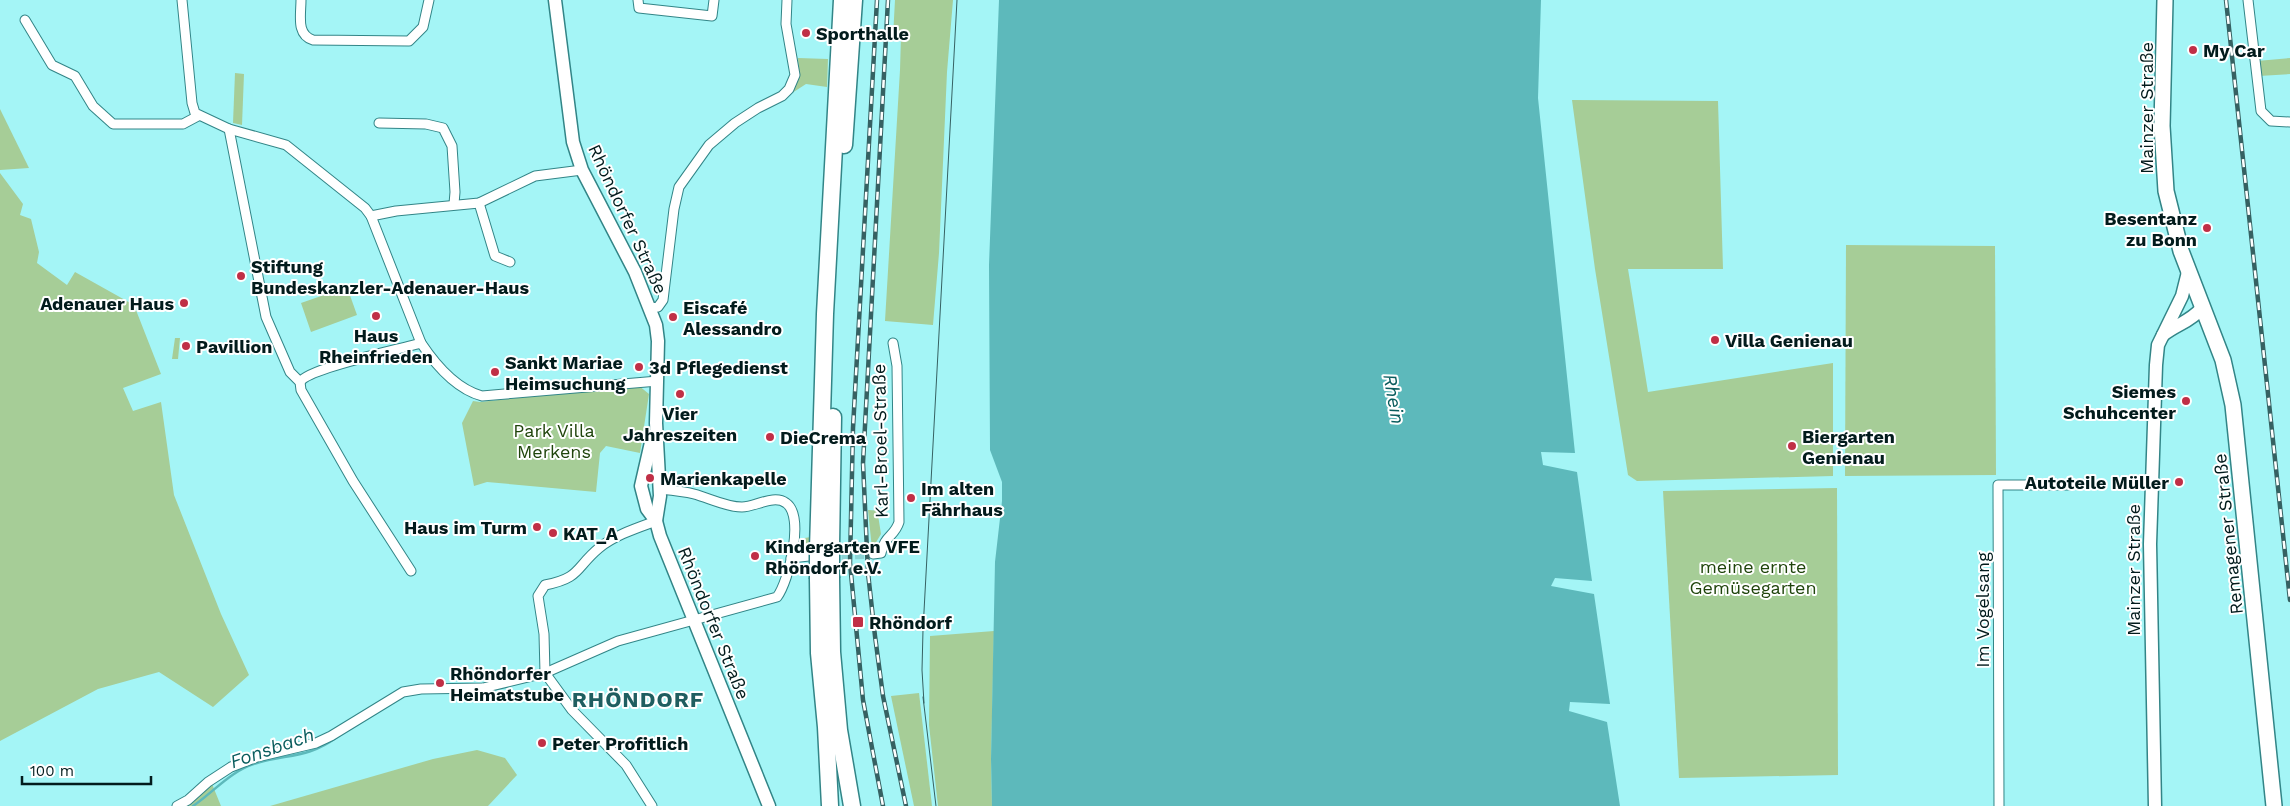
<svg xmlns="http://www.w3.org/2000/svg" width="2290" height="806" viewBox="0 0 2290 806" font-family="'Work Sans',sans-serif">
<rect width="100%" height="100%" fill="#a4f5f6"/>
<g fill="#a6cd97">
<path d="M895,0h58l-6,72 -8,181 -6,72 -48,-4 15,-251 1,-34 -8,1z"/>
<path d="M798,58l30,1 -1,28 -21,-3 -17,11c10,-13 10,-21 9,-37z"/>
<path d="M2290,58v16l-31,2 -2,-15z"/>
<path d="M235,73l9,1 -2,51 -9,-2z"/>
<path d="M1572,100l146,1 5,168h-95l20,123 185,-29v113l-196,5 -9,-6 -33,-206z"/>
<path d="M0,109l29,59 -29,2z"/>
<path d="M0,173l23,31 -3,11 11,4 8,33 -2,11 30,22 8,-13 59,33 27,69 -38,14 10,23 28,-9 13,93 47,119 28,61 -36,32 -54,-35 -61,17 -98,52z"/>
<path d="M1846,245l149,1 1,229 -151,1z"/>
<path d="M347,287l10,28 -46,17 -10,-29z"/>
<path d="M175,338h5l-2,21h-6z"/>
<path d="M638,385l11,9 -9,59 -34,-7 -6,7 -4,39 -109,-10 -13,4 -12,-63 11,-22 7,1z"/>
<path d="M1837,488l1,287 -159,3 -16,-287z"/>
<path d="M868,510l16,1v3l-6,1 3,19 -9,15z"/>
<path d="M811,537v15c-8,0 -12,-5 -13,-13z"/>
<circle cx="897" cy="545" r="6"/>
<path d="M994,631l-3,128 1,47h-54l-9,-81 1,-89z"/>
<path d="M919,693l13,113h-18l-23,-110z"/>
<path d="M477,750l28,8 12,17 -29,31h-218l163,-47z"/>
<path d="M212,784l9,22h-36l8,-4z"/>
</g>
<path fill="#5db9bb" d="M999,0h542l-3,98 37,355 -34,-1 2,13 34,7 15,109 -37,-3 -4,8 43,8 16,110 -40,-2 -1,9 38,11 13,84h-628l-1,-47 4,-197 7,-61v-19l-12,-32 -1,-185z"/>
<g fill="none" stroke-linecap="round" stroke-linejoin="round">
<path stroke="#5db9bb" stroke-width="2.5" d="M193,806c22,-15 37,-35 64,-43 31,-9 52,-5 80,-26"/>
<path stroke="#8cd4d5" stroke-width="9" stroke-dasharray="9 4.5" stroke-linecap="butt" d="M828,556l45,-2"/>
<defs>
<g id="street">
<path d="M182,0l10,103 3,10 34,16 57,16 79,63 6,8 50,127c14,21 35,46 61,53l176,-15"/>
<path d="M301,0c0,15 -5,35 12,40l96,1 14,-14 6,-27"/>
<path d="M638,0l1,8 73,8 2,-16"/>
<path d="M2248,0l13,111 10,10 19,1"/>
<path d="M25,20l27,45 23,11 18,30 20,18h70l15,-8"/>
<path d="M379,123l47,1 17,4 9,18 3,46 -1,12"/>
<path d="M229,129l37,188 24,55 10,10 1,8 52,91 58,90"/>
<path d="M479,203l16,53 15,6"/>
<path d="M371,216l25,-5 83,-8 56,-27 47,-6"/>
<path d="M651,308l7,-1 5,-7 11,-91 5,-22 30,-42 26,-22 23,-15 24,-12 7,-7 6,-14 -9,-51 1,-24"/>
<path d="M300,382c8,-14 101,-33 121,-39"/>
<path d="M873,554l8,-1c3,-17 14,-17 18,-31l-2,-156 -4,-23"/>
<path d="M791,558l18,-2"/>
<path d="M177,806l11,-6 20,-18 23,-15 26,-10 59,-14 15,-7 72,-44 18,-3 62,-1 62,-15 73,-32 159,-44c12,-16 28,-81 9,-94 -12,-9 -31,4 -44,4 -16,0 -33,-9 -48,-13 -11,-3 -24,-4 -35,-5"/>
<path d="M652,806l-26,-41 -54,-55 -27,-37 -1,-39 -6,-38 7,-11c36,-7 30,-17 54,-37 16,-13 38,-20 57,-27"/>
<path d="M1999,806l-1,-321h71"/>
</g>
<g id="secondary">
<path d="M555,0l18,142 9,28 53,102 21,53 2,16 -2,82 4,73 -4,25"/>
<path d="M2163,335c14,-11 27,-13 39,-27"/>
<path d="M652,438l-11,48 6,23 9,12 4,15 109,270"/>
<path d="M2155,806l-5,-262 6,-179 2,-20 24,-49 6,-24"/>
</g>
<path id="primary" d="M2165,0l-3,126 4,65 15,60 42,109 10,45 41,401"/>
<g id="highway">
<path d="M844,145l10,-145"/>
<path d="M831,547l2,-130"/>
<path d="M818,549l7,-235 17,-314"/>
<path d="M831,578l1,74 7,78 13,76"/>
<path d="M818,579l1,74 7,74 4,79"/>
</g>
</defs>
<use href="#street" stroke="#328587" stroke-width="11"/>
<use href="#secondary" stroke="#328587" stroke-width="15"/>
<use href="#primary" stroke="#328587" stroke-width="18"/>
<use href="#highway" stroke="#328587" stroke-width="19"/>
<use href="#street" stroke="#fff" stroke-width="9"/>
<use href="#secondary" stroke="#fff" stroke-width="12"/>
<use href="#primary" stroke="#fff" stroke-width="15"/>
<use href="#highway" stroke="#fff" stroke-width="16"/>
<g stroke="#366162" stroke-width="1">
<path d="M923,697l13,109"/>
<path d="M924,703l-2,-33 1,-40 34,-630"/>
</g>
<defs>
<g id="rail">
<path d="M877,0l-24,428 -3,135 13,137 20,106"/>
<path d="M888,0l-25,463 5,110 7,63 8,60 23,110"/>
<path d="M2226,0l64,600"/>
</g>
</defs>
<use href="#rail" stroke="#366162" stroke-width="4.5"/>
<use href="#rail" stroke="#fff" stroke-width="2.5" stroke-dasharray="8" stroke-linecap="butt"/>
<defs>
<g id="highway-bridge">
<path d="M831,578v-31"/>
<path d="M818,579v-30"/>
</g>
</defs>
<use href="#highway-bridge" stroke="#328587" stroke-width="19" stroke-linecap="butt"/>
<use href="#highway-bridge" stroke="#fff" stroke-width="16"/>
</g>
<g fill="#c02f46" stroke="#fff" stroke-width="2">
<circle cx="806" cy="33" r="5"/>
<circle cx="2193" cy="50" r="5"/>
<circle cx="2207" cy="228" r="5"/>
<circle cx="241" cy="276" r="5"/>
<circle cx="184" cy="303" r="5"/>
<circle cx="376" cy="316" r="5"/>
<circle cx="673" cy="317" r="5"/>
<circle cx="1715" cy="340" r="5"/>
<circle cx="186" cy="346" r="5"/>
<circle cx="639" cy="367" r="5"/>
<circle cx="495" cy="372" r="5"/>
<circle cx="680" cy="394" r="5"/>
<circle cx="2186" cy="401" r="5"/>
<circle cx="770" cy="437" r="5"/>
<circle cx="1792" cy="446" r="5"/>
<circle cx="650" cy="478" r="5"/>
<circle cx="2179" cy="482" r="5"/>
<circle cx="911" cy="498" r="5"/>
<circle cx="537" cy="527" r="5"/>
<circle cx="553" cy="533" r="5"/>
<circle cx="755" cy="556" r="5"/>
<rect x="852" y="616" width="12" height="12" rx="2.5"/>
<circle cx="440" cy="683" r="5"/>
<circle cx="542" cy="743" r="5"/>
</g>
<g text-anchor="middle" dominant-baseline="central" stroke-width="4" stroke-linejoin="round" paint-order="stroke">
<g font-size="18" font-weight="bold" fill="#021b1c" stroke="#fff" text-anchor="start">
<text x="816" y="33">Sporthalle</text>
<text x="2203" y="50">My Car</text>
<text x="2197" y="218" text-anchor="end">Besentanz<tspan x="2197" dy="21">zu Bonn</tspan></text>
<text x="251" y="266">Stiftung<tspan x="251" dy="21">Bundeskanzler-Adenauer-Haus</tspan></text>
<text x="174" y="303" text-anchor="end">Adenauer Haus</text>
<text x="683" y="307">Eiscafé<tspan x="683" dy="21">Alessandro</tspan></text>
<text x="376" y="335" text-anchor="middle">Haus<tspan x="376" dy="21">Rheinfrieden</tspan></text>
<text x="1725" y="340">Villa Genienau</text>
<text x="196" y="346">Pavillion</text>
<text x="505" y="362">Sankt Mariae<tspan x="505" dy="21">Heimsuchung</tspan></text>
<text x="649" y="367">3d Pflegedienst</text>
<text x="2176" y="391" text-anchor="end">Siemes<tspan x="2176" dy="21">Schuhcenter</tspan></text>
<text x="680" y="413" text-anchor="middle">Vier<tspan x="680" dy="21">Jahreszeiten</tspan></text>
<text x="1802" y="436">Biergarten<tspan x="1802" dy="21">Genienau</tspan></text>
<text x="780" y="437">DieCrema</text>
<text x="660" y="478">Marienkapelle</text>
<text x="2169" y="482" text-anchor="end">Autoteile Müller</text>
<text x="921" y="488">Im alten<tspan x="921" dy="21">Fährhaus</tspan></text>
<text x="527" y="527" text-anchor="end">Haus im Turm</text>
<text x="563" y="533">KAT_A</text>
<text x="765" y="546">Kindergarten VFE<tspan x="765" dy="21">Rhöndorf e.V.</tspan></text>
<text x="869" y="622">Rhöndorf</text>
<text x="450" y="673">Rhöndorfer<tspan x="450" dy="21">Heimatstube</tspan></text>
<text x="552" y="743">Peter Profitlich</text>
</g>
<g font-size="18" fill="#021b1c" stroke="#fff">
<text transform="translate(2146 108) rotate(-90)">Mainzer Straße</text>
<text transform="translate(628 219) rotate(65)">Rhöndorfer Straße</text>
<text transform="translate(880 441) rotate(-91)">Karl-Broel-Straße</text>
<text transform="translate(2228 534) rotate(-96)">Remagener Straße</text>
<text transform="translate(2133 570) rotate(-90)">Mainzer Straße</text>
<text transform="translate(1982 610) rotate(-90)">Im Vogelsang</text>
<text transform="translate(714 623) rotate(68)">Rhöndorfer Straße</text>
</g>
<g font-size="18" fill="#1f440b" stroke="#fff">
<text x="554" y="430">Park Villa<tspan x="554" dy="21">Merkens</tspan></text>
<text x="1753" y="566">meine ernte<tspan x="1753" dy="21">Gemüsegarten</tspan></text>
</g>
<g font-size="19" font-style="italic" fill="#095c5d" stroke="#fff">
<text transform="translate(1394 399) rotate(80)">Rhein</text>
<text transform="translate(272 748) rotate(-19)">Fonsbach</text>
</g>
<g font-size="22" font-weight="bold" letter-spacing="1" fill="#1f5e60" stroke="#fff">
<text x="638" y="699">RHÖNDORF</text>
</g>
</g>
<path d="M22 776v8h129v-8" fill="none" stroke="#021b1c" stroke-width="2.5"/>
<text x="30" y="776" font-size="15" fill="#021b1c" stroke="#ffffff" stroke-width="4" paint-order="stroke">100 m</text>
</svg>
